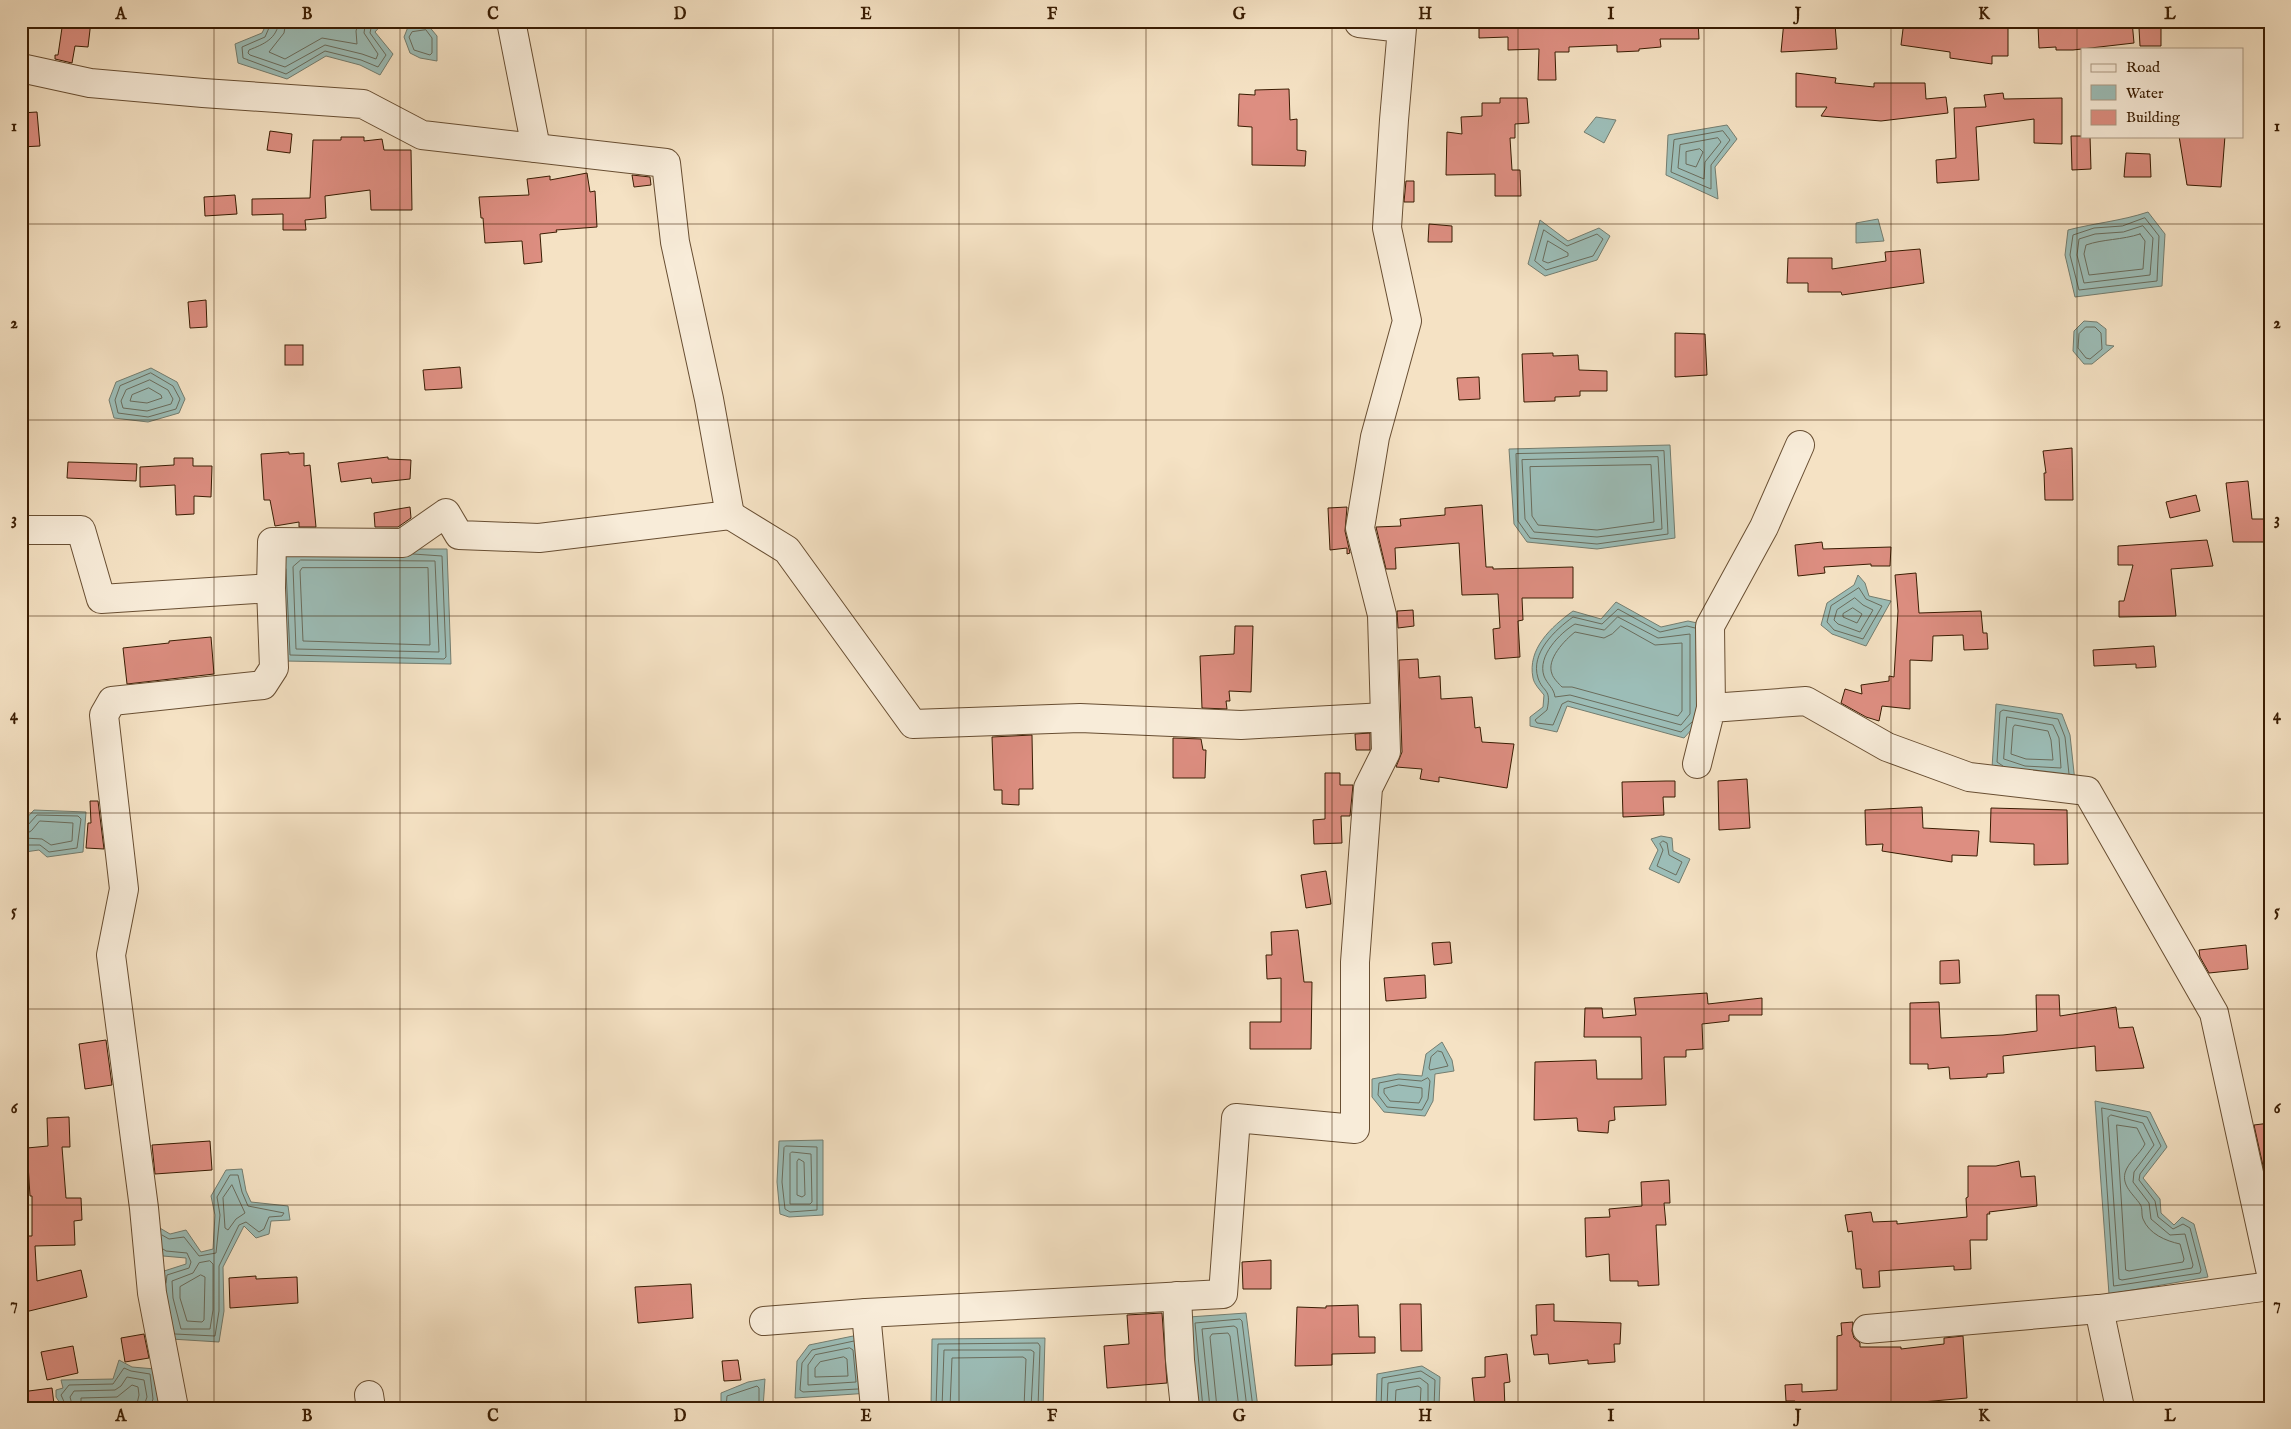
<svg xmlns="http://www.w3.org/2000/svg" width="2291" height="1429" viewBox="0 0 2291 1429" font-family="'IM FELL English',serif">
<rect width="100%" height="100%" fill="#f5e2c4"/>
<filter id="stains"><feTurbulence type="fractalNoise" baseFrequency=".004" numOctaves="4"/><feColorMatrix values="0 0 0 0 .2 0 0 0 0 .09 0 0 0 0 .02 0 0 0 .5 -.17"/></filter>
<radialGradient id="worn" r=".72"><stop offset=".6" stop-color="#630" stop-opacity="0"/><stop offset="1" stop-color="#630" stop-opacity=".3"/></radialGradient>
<g fill="#9cbdb7" stroke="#747d6f">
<path d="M268,21h117l-10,11 18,22 -13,21 -20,-10 -34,-9 -39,23 -49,-16 -3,-19 27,-11z"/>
<path d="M427,24l10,12v25l-17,-3 -10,-5 -6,-16 4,-10z"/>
<path d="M1596,117l20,3 -12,23 -20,-11z"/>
<path d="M1727,125l10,14 -22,28 3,32 -52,-24 2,-40z"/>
<path d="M2148,212l17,22 -3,52 -87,11 -10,-42 3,-25c27,-7 53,-9 80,-18z"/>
<path d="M1878,219l6,22 -28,2v-20z"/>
<path d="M1540,220l28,21 31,-13 11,8 -13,24 -52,16 -17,-12z"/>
<path d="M2084,321l13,1 9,7v16l8,1 -22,18h-8l-11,-13 1,-20z"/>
<path d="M151,368l26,14 8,17 -6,14 -31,9 -34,-4 -5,-18 7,-18z"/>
<path d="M1670,445l5,93 -78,11 -70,-7 -13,-18 -5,-75z"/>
<path d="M297,549h150l4,115 -167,-3 -3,-101z"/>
<path d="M1858,575l7,8 4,13 22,5 -25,45 -34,-12 -11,-9 6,-22 27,-18z"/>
<path d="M1616,602l45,25 27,-6 14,3 -1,95 -17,19 -117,-32 -10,26 -27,-6v-9l13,-10 1,-12c-4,-5 -10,-11 -11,-17 -6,-29 18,-51 40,-67l28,8z"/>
<path d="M1996,704l66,10 8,21 5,47 -83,-14z"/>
<path d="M34,810l52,2 -3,40 -36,5 -8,-7 -14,2 -4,-4v-24z"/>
<path d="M1661,836l11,2 1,13 17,8 -11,24 -30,-14 9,-19 -7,-11z"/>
<path d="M1442,1042l10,18 2,11 -19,3 -2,27 -8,15 -41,-4 -12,-15v-18l26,-5 24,2 4,-22z"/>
<path d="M2095,1101l55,11 17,35 -24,31 17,21 1,14 13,12 8,-8 12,7 14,53 -99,17z"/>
<path d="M823,1140v75l-34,2 -9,-3 -3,-32 2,-41z"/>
<path d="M242,1169l4,22 5,11 37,4 2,14 -19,1 -2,13 -13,4 -12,-12 -21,41 1,44 -5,31 -48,-3 -10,-67 25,-8v-6l-23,-2 -12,-14 2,-18 17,10 16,-4 15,22 12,-3 2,-34 -4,-19 15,-26z"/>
<path d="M1246,1313l12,95 -60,-2 -9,-89z"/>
<path d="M863,1334l7,59 -75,5 2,-37 12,-16z"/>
<path d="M1045,1338l-2,70h-112l1,-69z"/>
<path d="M119,1360l13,7 23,2 4,34 -7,5 -90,-2 -6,-9v-7l7,-2 -2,-8 52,-1z"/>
<path d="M1422,1366l18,11 -1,31h-63l1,-34z"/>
<path d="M765,1379l-2,29h-42v-15l27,-11z"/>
</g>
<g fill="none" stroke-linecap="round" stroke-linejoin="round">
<g stroke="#6a6c5c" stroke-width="1">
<path d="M272,21l-7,16 -23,10 1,11 43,16 39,-23 36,9 17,7 8,-12 -16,-22 1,-5 7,-7"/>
<path d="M279,21c-2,18 -15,23 -30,29l-1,3 2,2 35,12 40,-22 37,9 14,5 2,-5 -14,-21 1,-7 4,-5"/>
<path d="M286,21l-2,12 -15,19 16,7 37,-21 35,6 -1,-13 3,-10"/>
<path d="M426,30l6,8v15l-2,2 -16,-5 -5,-13 3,-5z"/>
<path d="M1723,131l7,9 -19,25v24l-40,-17 3,-32z"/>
<path d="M1718,138l3,4 -16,20 -1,17 -26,-11 2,-23z"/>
<path d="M1700,149l3,3 -7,15 -10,-3v-12z"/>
<path d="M2145,218l14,18 -2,45 -78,9 -9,-35 3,-20 21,-7 28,-2z"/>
<path d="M2143,226l10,12 -3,37 -66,8 -7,-28 2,-16 16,-5 28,-2z"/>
<path d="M1544,230l23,16 30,-12 6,5 -10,17 -47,14 -11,-9z"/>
<path d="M2140,234l5,7 -2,28 -54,6 -5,-21 2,-9c17,-6 36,-5 54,-11z"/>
<path d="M1548,241l20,12v3l-20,7 -5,-2z"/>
<path d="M2086,327h9l6,6 1,16 -12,10 -4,-1 -8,-10 1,-14z"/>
<path d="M151,373l22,13 7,13 -4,10 -28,8 -30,-4 -3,-13 5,-14z"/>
<path d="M150,380l18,10 5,9 -2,5 -24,7 -24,-3 -2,-7 5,-11z"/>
<path d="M149,388l12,7 1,3 -15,5 -17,-2 2,-6z"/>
<path d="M1664,451l4,83 -71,10 -67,-6 -12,-17 -2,-67z"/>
<path d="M1658,457l4,72 -65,8 -63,-5 -9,-13 -3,-59z"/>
<path d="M1651,465l3,57 -57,8 -59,-5 -6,-9 -2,-49z"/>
<path d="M301,560l134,1 4,91 -143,-3 -3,-82z"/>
<path d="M428,568l2,77 -127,-4 -3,-70 2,-3z"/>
<path d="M286,569l4,86 154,4 2,-2 -4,-101 -29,-2"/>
<path d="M1859,588l7,11 16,7 -19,33 -29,-9 -7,-8 4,-16z"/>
<path d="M1855,598l8,7 10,5 -13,22 -22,-8 -4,-4 3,-10z"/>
<path d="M1853,608l9,6 -5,9 -14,-6v-3z"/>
<path d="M1618,617l40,21 32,-4v80l-9,11 -111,-30 -15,2c-1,-9 -8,-13 -11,-21 -7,-20 16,-43 31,-52l29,6z"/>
<path d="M1621,626l34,19 27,-2v68l-4,5 -106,-29h-10c-3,-3 -9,-9 -10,-13 -6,-15 13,-34 23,-42l29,6 8,-4z"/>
<path d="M2007,717l46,8 6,13 2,30 -36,-2 -21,-7z"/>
<path d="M1692,722l-11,10 -113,-31 -6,3 -9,21 -16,-2 -2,-3 12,-10c5,-22 -4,-17 -9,-32 -8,-25 17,-48 35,-61l29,7 16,-15 42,23 27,-6 8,2"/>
<path d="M2015,725l33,6 3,9 2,20 -27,-1 -15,-5 2,-26z"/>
<path d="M2003,766l-6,-4 3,-50 3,-2 55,9 7,18 4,37"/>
<path d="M40,821l33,2 -1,18 -21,4 -9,-6 -18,-1v-3l7,-4z"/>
<path d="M21,828l6,-2 10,-11 41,1 3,3 -4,29 -28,4 -9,-7h-19"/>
<path d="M1663,841l4,2 2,12 13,7 -6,13 -19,-9 6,-16 -3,-6z"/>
<path d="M1438,1051l4,1 6,14 -18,4 -1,-2 2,-11z"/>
<path d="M1428,1078l2,3 -2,18 -6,11 -35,-3 -9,-12 1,-12 20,-4 22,2z"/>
<path d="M1399,1085l23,3v9l-3,6 -29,-2 -6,-8v-4z"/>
<path d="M2102,1108l45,9 14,29 -21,28 -1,6 16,21 3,16 15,12 10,-5 7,4 11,42 -1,3 -86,13z"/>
<path d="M2111,1115l32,8 11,22 -20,27 -1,10 16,21 2,16 19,16 15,-1 8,31 -1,3 -70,12 -3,-1 -11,-161z"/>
<path d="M2117,1125l20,3 8,16c-5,10 -17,18 -20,29 -3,13 8,21 15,31 3,4 1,10 3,15 6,15 23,22 37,25l4,15 -1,3 -54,9 -3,-1z"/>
<path d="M786,1146l31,1v63l-27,2 -5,-3 -3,-27 2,-34z"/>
<path d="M792,1152l19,2 1,48 -2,2h-20v-50z"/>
<path d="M799,1159l5,3 1,33 -3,2 -5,-2v-33z"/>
<path d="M232,1185l13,28 -9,6 -8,11 -3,-2 -2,-30z"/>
<path d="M162,1235l7,4 15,-2 15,19 17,-3 4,-38 -3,-18 13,-22h8l4,17 6,14 36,7 -2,3 -13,1 -5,12 -5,3 -13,-10 -7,3 -20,41v45l-4,25 -40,-2"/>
<path d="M163,1249l3,2 21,2 4,9 -2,6 -22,7 -1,8"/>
<path d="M210,1261l3,3v46l-3,19h-29l-8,-31 -1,-17 21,-8 6,-10z"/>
<path d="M201,1275l4,2 -1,43 -2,2 -15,-1 -7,-23v-11z"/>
<path d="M854,1341l-42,9 -10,13 -2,27 3,2 55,-3"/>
<path d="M850,1348l3,2 3,32 -48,3v-20l7,-10z"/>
<path d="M844,1357l3,2 1,17 -33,1v-9l5,-6z"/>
<path d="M67,1408l-6,-13 8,-10 44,-1 11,-16 7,3 19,3 3,25 -3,9"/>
<path d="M73,1408l-3,-11 4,-6 41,-1 6,-4 6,-9 17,3 3,17 -4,11"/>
<path d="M81,1408v-10l36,-1 15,-12 6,2 1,8 -3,13"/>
<path d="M726,1408l1,-12 30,-10 2,2v20"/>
<path d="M936,1408l2,-64 100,-1 2,3 -2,62"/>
<path d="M942,1408l2,-58h87l3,2 -3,56"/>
<path d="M950,1408l2,-50 71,-1 3,2 -2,49"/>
<path d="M1203,1408l-8,-85 45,-4 2,2 11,87"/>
<path d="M1210,1408l-8,-79 32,-3 3,2 10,80"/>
<path d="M1217,1408l-7,-71 2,-3 16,-1 2,3 9,72"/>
<path d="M1381,1408l1,-30 39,-7 14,9 -1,28"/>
<path d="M1387,1408l1,-25 32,-5 8,6v24"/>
<path d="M1395,1408l1,-18 22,-4 3,2 -1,20"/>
</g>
</g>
<g fill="#dd8e81" stroke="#391c02">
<path d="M63,21h28l-3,26 -13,-1 -3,17 -17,-4v-4h3z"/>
<path d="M1479,21h219l1,18h-39l1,8 -22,2v2l-22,1v-7l-48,2v5h-14l1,28h-18l1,-31 -31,1v-13l-29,1z"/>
<path d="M1784,21h40v4l11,-1 2,25 -56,3z"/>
<path d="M1904,21h104v35h-16v8l-42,-6v-6l-49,-7z"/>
<path d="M2068,21h7v3l57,-3 2,22 -61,7h-17v-3l-17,1 -1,-23z"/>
<path d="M2139,28h22v18h-21z"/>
<path d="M1796,73l40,5 -1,5 39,4v-4h51l1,16 20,-2 2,16 -67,8 -60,-5 6,-9h-31z"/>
<path d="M1289,89l1,31 7,-1v31l9,1 -1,15 -53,-1v-38l-14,-1 1,-32 16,1v-5z"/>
<path d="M2003,93l1,6 58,-1v46l-28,-1v-24l-58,8 3,53 -42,3 -1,-23 20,-2 -2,-50 32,-1 -2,-12z"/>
<path d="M1500,98h27l2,25 -14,1v14h-5l2,32h8l1,26h-26v-22l-49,1 1,-43 15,2 -1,-17 21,-1v-13h18z"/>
<path d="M37,112l3,34 -19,1v-34z"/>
<path d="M270,131l22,3 -2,19 -23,-3z"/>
<path d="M2071,136h19l1,33 -19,1z"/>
<path d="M2179,136h46l-4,51 -34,-2z"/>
<path d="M341,137h23v4l18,-2 2,11h27l1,60h-41l-1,-20 -45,6 1,22 -21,2 1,10h-23v-16l-31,1v-16l58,-1 3,-58h28z"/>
<path d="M2126,153l24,1 1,23h-27z"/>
<path d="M587,173l3,19 5,-1 2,36 -41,3 1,2 -17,2 2,28 -18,2 -2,-23 -37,2 -2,-25h-2l-2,-21 50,-2 -2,-16 23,-3v4z"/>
<path d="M632,175l18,2 1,8 -17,2z"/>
<path d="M1406,181h8v21h-10z"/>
<path d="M235,195l2,19 -32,2 -1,-19z"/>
<path d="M1429,224l23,2v16h-24z"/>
<path d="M1920,249l4,34 -82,12 -1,-3h-33v-9h-21l1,-25h44v11l54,-8 -1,-9z"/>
<path d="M206,300l1,27 -17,1 -2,-26z"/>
<path d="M1675,333l30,1 2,41 -32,2z"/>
<rect x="285" y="345" width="18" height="20"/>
<path d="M1553,353v3l25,-1 1,15 28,1v20h-27v5l-25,1v4l-31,1 -2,-48z"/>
<path d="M460,367l2,21 -37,2 -2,-20z"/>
<path d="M1479,377l1,22 -21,1 -2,-22z"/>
<path d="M2072,448l1,52h-28l-1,-27h2l-3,-22z"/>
<path d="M289,452v2l15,-1v13l6,-1 6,62h-17v-5l-24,4 -5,-26h-6l-3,-46z"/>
<path d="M388,457v2l23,1 -1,19 -38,4 -1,-5 -30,4 -3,-19z"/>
<path d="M174,458h19v8h19l-1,31 -17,-1v18l-18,1 -1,-30 -35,2v-20l34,-2z"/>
<path d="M68,462l69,2 -1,17 -69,-3z"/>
<path d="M2248,481l4,38h14l-1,23h-32l-7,-59z"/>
<path d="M2196,495l4,16 -30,7 -4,-16z"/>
<path d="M1482,505l4,62h7v2l80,-2v31h-51l1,22 -5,1 2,36 -25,2 -2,-30 7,-1 -2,-34 -36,1 -3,-52 -64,5 1,21h-10l-10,-42 25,-1 -1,-7 45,-4v-7z"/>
<path d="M410,507l1,11 -13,9h-23l-1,-14z"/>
<path d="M1347,507l-2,24 5,22 -3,1v-6l-17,2 -2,-42z"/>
<path d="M2207,540l6,26 -42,3 5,47 -57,1v-16h5l9,-36h-15v-19z"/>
<path d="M1822,542l1,7 68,-2 -1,19h-19v-2l-47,3 1,6 -27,3 -3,-31z"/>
<path d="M1916,573l3,40 62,-2 2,22h4l1,16 -24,1 -1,-15 -30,1 -1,25 -22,-1v49l-28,-3 -3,15 -13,-4 -25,-14 4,-14 17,5 -1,-9 28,-4v-5l5,1 4,-66 -3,-36z"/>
<path d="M1413,610l1,16 -16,2 -1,-17z"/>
<path d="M1235,626h18l-2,66 -22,-1 1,10h-4l1,8 -25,-1 -2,-52 34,-2z"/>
<path d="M211,637l3,37 -87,10 -4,-36 46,-5v-2z"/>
<path d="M2154,646l2,21 -20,1v-4l-42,2 -1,-16z"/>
<path d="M1418,659l1,19 21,-2 1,23 31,-2 3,31 5,-1 2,15 32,2 -7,44 -68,-11v5l-19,-3 2,-10 -26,-2 6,-15 -3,-92z"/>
<path d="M1370,733v17h-14l-1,-16z"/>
<path d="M1032,735l1,54h-14v16l-17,-1v-14h-8l-2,-53z"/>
<path d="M1173,738l28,1 2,11h3l-1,28h-32z"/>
<path d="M1325,773h15v12h13l-3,31h-9l1,27 -28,1 -1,-24 12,-1z"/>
<path d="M1747,779l3,49 -31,2 -1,-49z"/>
<path d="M1666,781h9v16h-12l1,18 -41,2 -1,-35z"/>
<path d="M90,801h8l6,48 -18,-1 2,-25h3z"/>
<path d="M1922,807l1,21 56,3 -2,25 -25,-1v7l-70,-11 1,-7 -17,1 -1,-35z"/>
<path d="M1991,808l76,2 1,54 -34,1v-21l-44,-2z"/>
<path d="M1326,871l5,33 -25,4 -5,-33z"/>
<path d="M1298,930l6,52h8l-1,67h-61v-27h31v-44l-14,1 -1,-24h6l-1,-23z"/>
<path d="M1450,942l2,21 -18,2 -2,-22z"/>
<path d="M2246,945l2,24 -39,4 -9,-16 -1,-7z"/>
<path d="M1959,960l1,23 -20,1v-23z"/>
<path d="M1425,975l1,23 -40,3 -2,-23z"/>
<path d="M1707,993l1,11 54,-6v17h-33v6l-27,3 1,25 -17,1v7h-22l2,48 -52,2 1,13 -6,1 -1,12 -30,-2 -1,-13 -43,2 1,-58 61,-2 1,19h45l-1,-42h-57l1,-29h17l1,10 33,-3 -2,-17z"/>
<path d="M2036,995h23l1,21 56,-9 3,21 14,-1 11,41 -48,3 -1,-25 -92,10 1,17 -17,1v3l-37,2 -1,-12 -21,2v-5h-18v-61l29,-1 2,36 62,-3 34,-4z"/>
<path d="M106,1040l6,45 -27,4 -6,-45z"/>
<path d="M69,1117l1,30h-8l4,51h15l1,22 -8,1 1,24 -40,1 2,35 44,-11 6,27 -66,16v-77h11v-40h-2l-3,-48 21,-2 -1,-28z"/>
<path d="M2270,1123v52h-5l-11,-50z"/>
<path d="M210,1141l2,29 -57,4 -3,-29z"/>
<path d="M2019,1161l2,16 14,-1 2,30 -48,6 1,2h-3v26h-17l1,29 -17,1v-4l-75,5 1,16 -17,1 -2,-19h-5l-4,-38 -4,1 -3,-17 26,-3 2,10 24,-1v3l70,-7 -1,-19 2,-1v-31h28z"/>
<path d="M1669,1180l1,23h-6l2,22h-10l3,60 -21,1v-5h-28l-1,-27 -23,3 -1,-39 25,-1 -1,-8 33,-3 -1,-24z"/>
<path d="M1271,1260v29h-28l-1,-27z"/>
<path d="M256,1276v3l41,-2 1,26 -68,5 -1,-30z"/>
<path d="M691,1284l2,34 -55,5 -3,-36z"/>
<path d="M1400,1304h21l1,47h-21z"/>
<path d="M1554,1304v17l67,2 -1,21h-6l1,18 -27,2v-4l-39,4 -1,-10 -14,1 -3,-20h6l-1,-30z"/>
<path d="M1358,1305l1,32h16v16l-43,1v11l-37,1 2,-59 29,1v-2z"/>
<path d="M1162,1313l5,70 -60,5 -3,-42 25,-2 -2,-29z"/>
<path d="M1853,1322l-1,9 2,7 6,5v4h41v2l43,-5v-6l19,-2 4,62 -45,4 1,6h-128v-7h-9l-1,-16 17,-1v8l35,-2v-54l5,-1 -1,-12z"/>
<path d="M144,1334l5,24 -24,4 -4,-24z"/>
<path d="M73,1346l5,27 -31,7 -6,-28z"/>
<path d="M1507,1354l3,28 -6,1 1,25h-30l-3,-30 13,-1v-20z"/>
<path d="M738,1360l3,20 -17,1 -2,-20z"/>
<path d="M52,1388l2,16 -33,3v-15z"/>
</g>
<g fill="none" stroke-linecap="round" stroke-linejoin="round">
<defs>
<g id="minor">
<path d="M511,21l25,127"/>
<path d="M1359,21v2l43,5 -8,92 -7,108 20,93 -32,116 -15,91 22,87 3,102"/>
<path d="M21,68l69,15 113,10 160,11 59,31 244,28 9,79 34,157 21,116 -191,23 -80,-3 -13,-22 -43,30 -131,-1 -1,46 -170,11 -20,-69h-60"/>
<path d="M730,515l57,35 126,174 167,-6 161,7 144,-8 1,35 -18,36 -13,174v167l-119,-11 -13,176 -357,19 9,95"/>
<path d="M1711,708l-1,-82 54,-99 36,-82"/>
<path d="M1697,764l14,-56 95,-7 81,46 82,30 118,14 127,222 56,256"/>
<path d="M1177,1296l3,64 5,48"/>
<path d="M2099,1309l-232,20 232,-20 171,-23"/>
<path d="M2099,1309l21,99"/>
<path d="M764,1321l102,-8"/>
<path d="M369,1395l2,13"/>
<path d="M174,1408l-22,-115 -8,-85 -33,-253 13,-66 -20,-174 8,-14 151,-16 11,-17 -3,-80"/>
</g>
</defs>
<use href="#minor" stroke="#684e32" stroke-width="30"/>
<use href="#minor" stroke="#f8ecd9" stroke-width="28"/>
</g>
<path fill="none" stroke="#391c02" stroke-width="1" stroke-opacity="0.55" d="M214,21v1387M400,21v1387M586,21v1387M773,21v1387M959,21v1387M1146,21v1387M1332,21v1387M1518,21v1387M1704,21v1387M1891,21v1387M2077,21v1387M21,224h2249M21,420h2249M21,616h2249M21,813h2249M21,1009h2249M21,1205h2249"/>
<rect width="2291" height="1429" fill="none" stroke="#f5e2c4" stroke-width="55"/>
<rect x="2081" y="48" width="162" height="90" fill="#f8ecd9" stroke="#ac9983"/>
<rect x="2091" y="64" width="25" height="8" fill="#f8ecd9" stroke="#ac9983"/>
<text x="2126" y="72" font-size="15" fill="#391c02">Road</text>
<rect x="2091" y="85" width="25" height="15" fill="#9cbdb7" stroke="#ac9983"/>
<text x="2126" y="98" font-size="15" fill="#391c02">Water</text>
<rect x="2091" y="110" width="25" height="15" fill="#dd8e81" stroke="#ac9983"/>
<text x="2126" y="122" font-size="15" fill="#391c02">Building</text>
<rect x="28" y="28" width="2236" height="1374" fill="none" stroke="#391c02" stroke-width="2"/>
<g font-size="16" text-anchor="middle" font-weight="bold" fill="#391c02">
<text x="121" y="19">A</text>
<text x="307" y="19">B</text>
<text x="493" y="19">C</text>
<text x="680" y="19">D</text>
<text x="866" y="19">E</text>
<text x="1052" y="19">F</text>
<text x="1239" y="19">G</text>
<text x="1425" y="19">H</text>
<text x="1611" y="19">I</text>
<text x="1798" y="19">J</text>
<text x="1984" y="19">K</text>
<text x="2170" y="19">L</text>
<text x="14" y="131">1</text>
<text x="2277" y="131">1</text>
<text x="14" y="328">2</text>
<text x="2277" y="328">2</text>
<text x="14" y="524">3</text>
<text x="2277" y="524">3</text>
<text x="14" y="720">4</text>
<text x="2277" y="720">4</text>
<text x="14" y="916">5</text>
<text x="2277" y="916">5</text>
<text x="14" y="1113">6</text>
<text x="2277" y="1113">6</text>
<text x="14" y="1309">7</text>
<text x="2277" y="1309">7</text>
<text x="121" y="1421">A</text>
<text x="307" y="1421">B</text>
<text x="493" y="1421">C</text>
<text x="680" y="1421">D</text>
<text x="866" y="1421">E</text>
<text x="1052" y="1421">F</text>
<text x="1239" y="1421">G</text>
<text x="1425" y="1421">H</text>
<text x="1611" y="1421">I</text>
<text x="1798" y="1421">J</text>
<text x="1984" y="1421">K</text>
<text x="2170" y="1421">L</text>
</g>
<rect width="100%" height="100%" filter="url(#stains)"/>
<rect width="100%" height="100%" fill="url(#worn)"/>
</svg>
